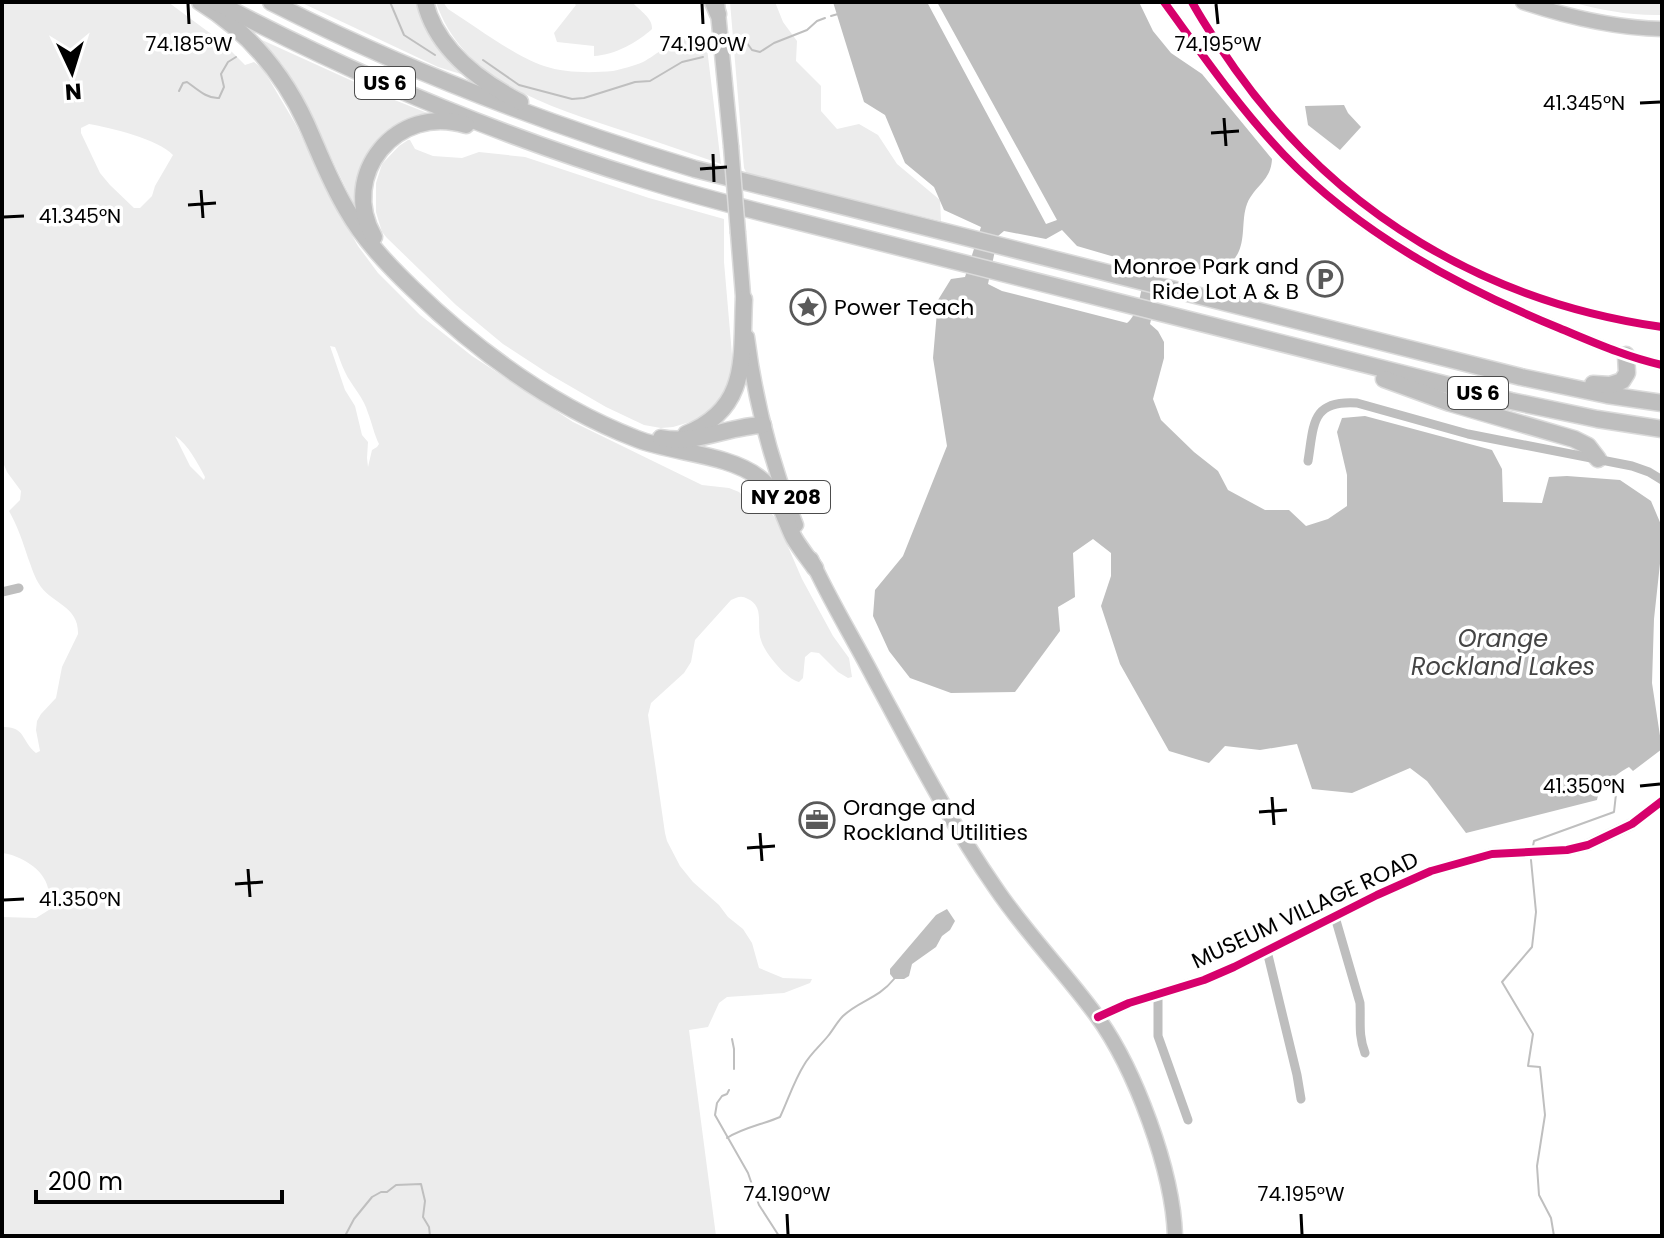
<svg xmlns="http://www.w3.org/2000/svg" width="1664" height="1238" viewBox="0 0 1664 1238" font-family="Poppins,sans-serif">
<rect width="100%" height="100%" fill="#fff"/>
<g fill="#ececec" fill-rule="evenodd">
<path d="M2,2h166l54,40 23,23 9,-3 9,7 33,56 35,73 27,48 20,27 42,42 52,41 101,66 129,63 27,3 10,4 8,8h14l15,19 26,60 31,57 16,22 3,19 -4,1 -10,-6 -19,-19 -8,-1 -6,5 -2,21 -4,4c-13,-3 -35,-30 -38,-42 -5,-15 4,-33 -13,-41 -7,-4 -10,-2 -17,1l-36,40 -4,22 -7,11 -33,30 -3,12 17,118 2,8 13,25 13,16 26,23 9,12 15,12 9,14 7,25 24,10 29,1 -2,4 -26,10 -57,4 -8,6 -11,24 -19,3 27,206h-714v-202l2,-9 -2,-6v-102l34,1 16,-10c-2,-7 -2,-13 -4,-20 -4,-19 -28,-33 -46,-35v-126c24,-1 19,14 34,26l4,-2 -4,-21 1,-9 4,-7 15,-16 6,-31 16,-33c1,-27 -24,-30 -37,-47 -7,-10 -9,-19 -13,-29 -5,-16 -11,-33 -19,-47l11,-11 1,-9 -14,-19 -5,-12zM89,124c22,4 69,15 84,31l-18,31 -3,10 -12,12h-6l-24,-23 -10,-12 -19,-40v-5zM330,346l5,1c4,9 6,17 10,25 6,13 19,26 23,41 4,10 6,21 11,31l-2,3 -5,3 -4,17 -1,-9 1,-16 -6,-7 -7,-29 -10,-16zM175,436c13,8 23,28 30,41l-1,3 -14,-14z"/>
<path d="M300,2h117c6,30 24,53 47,73l-26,-8z"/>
<path d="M436,2h7l5,7c27,17 66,47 96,57 21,7 47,7 69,5 9,-2 21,-5 30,-9 18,-9 46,-39 64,-14l14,116c-32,-11 -62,-22 -94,-32 -72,-24 -164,-48 -191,-130z"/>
<path d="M573,2h59c7,8 21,16 20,27 -14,13 -37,26 -58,27v-10l-37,-4 -3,-9 22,-28z"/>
<path d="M730,2h45l8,20 14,19 -1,20 25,25v25l16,18 22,-5 19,11 19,29 43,36 1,21 -194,-47 -3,-6z"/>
<path d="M1571,2h91v13c-31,1 -61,-5 -91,-13z"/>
<path d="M262,40l130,59 38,15c-50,6 -77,44 -75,93l-56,-116 -17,-27z"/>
<path d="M408,140h2l5,9 18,7 29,2 17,-6 46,5 124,41 75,21v43l9,104 -10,30 -16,18 -10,6 -24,7 -12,1 -17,-3 -38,-18 -57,-33 -46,-30 -47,-39 -69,-67 -5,-6 -6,-20v-29l6,-19 17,-18z"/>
</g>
<g fill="#bfbfbf" fill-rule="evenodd">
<path d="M833,2h94l119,222 11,-4 -120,-218h202l14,29 18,22 31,21 70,85c-1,22 -17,26 -25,45 -6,16 -1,36 -10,51 -4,7 -11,13 -19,17l-27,-4 -22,3 -8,7 -11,46 8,7 6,11v16l-11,41 8,21 33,32 24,19 10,19 37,20h24l17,16 22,-7 19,-13v-31l-10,-43 5,-14 23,-2 127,34 10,19 1,33 39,1 7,-26 18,-1 53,4 31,21 11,26v18l-8,74 -2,64 10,66 -29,22 -4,-4c-12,7 -29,18 -32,33l-131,33 -39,-52 -17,-13 -58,25 -40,-4 -15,-45 -37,6 -35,-4 -16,17 -40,-12 -49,-87 -19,-58 10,-30v-23l-18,-14 -20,14 2,44 -17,10 2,24 -45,61 -64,1 -41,-15 -21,-27 -16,-35 2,-26 28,-34 44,-110 -14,-88 5,-58 13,-21 14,-2 16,-50 -37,-17 -10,-23 -29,-24 -20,-48 -21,-13zM1062,230l15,16 65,19c3,15 -3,49 -15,58l-125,-32 -14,-7 10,-48 6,-5 42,8z"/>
<path d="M1344,105l4,8 13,14 -21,23 -32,-25 -3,-19z"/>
<path d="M947,909l8,12 -5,9 -8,6 -6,11 -24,17 -3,12 -5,3h-10l-4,-5v-5l46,-54z"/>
</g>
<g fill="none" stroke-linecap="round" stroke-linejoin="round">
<g stroke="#bfbfbf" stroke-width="2">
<path d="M390,2l14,33 31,20"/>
<path d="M831,16l7,-2"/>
<path d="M739,40l5,-1 8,11 8,2 14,-9 33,-13 10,-9 8,-3"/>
<path d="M483,60l36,25 53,14 12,-1 51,-16 15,-1 32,-19 21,-5"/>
<path d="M179,91l4,-8 4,-1c10,7 20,17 32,16l5,-11 -3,-13 7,-12 8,-5"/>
<path d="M1533,846l1,-5 80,-29 2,-18 -8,-11"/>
<path d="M1531,860l5,52 -4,35 -30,35 31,52 -5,32 12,1 5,48 -8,51 2,29 12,23 3,18"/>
<path d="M732,1039l2,10v20"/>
<path d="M729,1090l-2,4 -5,2 -5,7 -2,12 33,58 11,32 20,31"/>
<path d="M727,1138c15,-10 37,-14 53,-21 8,-17 14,-36 24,-52 6,-11 16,-19 24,-29 5,-6 9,-14 15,-20 17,-16 35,-17 51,-37"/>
<path d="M345,1236l9,-17 18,-22 9,-5h6l9,-7 25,-1 4,17 -2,16 6,10 1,9"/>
</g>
<defs>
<g id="primary">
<path d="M717,2l14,144"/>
<path d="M1523,2c45,15 91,26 139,27"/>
<path d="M738,233l6,75"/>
<path d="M747,337c8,64 25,128 49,188"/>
<path d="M811,559c19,42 44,82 65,123 38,70 74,140 119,205 30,45 69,84 101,128 39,53 77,156 79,221"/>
</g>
<g id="highway">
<path d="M200,2c47,29 83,71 106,121 13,29 24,59 41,87 17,30 41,55 66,79 64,62 141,118 224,150 36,14 91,15 121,38 21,15 25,39 36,61 6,10 14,20 21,30"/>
<path d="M216,2c136,72 279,132 426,177 48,15 97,28 146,40l723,182 86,18 65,10"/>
<path d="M271,2c136,69 278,123 424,167l826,208 86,18 55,8"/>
<path d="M425,2c11,47 55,79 95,100"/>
<path d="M713,2l5,12"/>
<path d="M374,237c-36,-62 23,-134 92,-112"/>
<path d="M1384,379l66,24 124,36 14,7 10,13"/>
<path d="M1593,384l17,1 12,-4 5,-8 -1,-18"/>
<path d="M686,434c64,-26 55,-77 58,-135"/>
<path d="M661,438c36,7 67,-12 102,-13"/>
</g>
</defs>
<use href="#primary" stroke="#dbdbdb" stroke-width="17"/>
<use href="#highway" stroke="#dbdbdb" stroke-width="19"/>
<g stroke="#bebebe" stroke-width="9">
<path d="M1308,461c6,-37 3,-61 49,-58l111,31 164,32 17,6 13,8"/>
<path d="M2,592l17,-4"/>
<path d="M1335,917l25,86c1,18 -2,32 5,50"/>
<path d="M1267,951l30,124 4,24"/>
<path d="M1158,994v42l30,84"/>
</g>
<g stroke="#b8b8b8" stroke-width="12">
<path d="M1164,2c38,52 75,106 120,153 76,79 175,132 275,173 34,14 67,29 103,37"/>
<path d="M1098,1017l31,-14 75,-23 30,-13 143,-72 54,-24 61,-17 75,-4 21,-5 44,-21 30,-23"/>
</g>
<use href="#primary" stroke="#bebebe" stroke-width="14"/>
<use href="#highway" stroke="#bebebe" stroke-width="16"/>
<defs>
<path id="primary-bridge" d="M731,146l7,87"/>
</defs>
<use href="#primary-bridge" stroke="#dbdbdb" stroke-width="17" stroke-linecap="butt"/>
<use href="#primary-bridge" stroke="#bebebe" stroke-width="14"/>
<defs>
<g id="cycleway">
<path d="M1164,2c38,52 75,106 120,153 76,79 175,132 275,173 34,14 67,29 103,37"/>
<path d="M1192,2c13,24 28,45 43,67 103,145 251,233 427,258"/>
<path d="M1098,1017l31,-14 75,-23 30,-13 143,-72 54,-24 61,-17 75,-4 21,-5 44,-21 30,-23"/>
</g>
</defs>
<use href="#cycleway" stroke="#fff" stroke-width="13"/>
<use href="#cycleway" stroke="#d6006c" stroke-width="8"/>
</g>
<path fill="none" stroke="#000" stroke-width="3" d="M188,4l1,20M702,4l1,20M1216,4l2,20M1640,103l20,-1M1224,118l2,28M1211,133l28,-2M713,154l1,28M700,169l27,-2M201,190l2,28M188,205l28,-2M4,217l20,-1M1640,786l20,-2M1272,797l2,28M1259,812l28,-2M760,833l2,28M747,848l28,-2M248,869l2,28M235,884l28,-2M4,900l20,-1M787,1214l1,20M1301,1214l1,20"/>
<defs>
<symbol id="parking-ring" viewBox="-11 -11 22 22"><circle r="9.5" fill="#fff" stroke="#595959" stroke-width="1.5"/><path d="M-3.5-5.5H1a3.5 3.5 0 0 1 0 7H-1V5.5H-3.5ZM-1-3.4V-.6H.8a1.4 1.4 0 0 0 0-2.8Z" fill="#595959"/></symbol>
<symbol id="sight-ring" viewBox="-11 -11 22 22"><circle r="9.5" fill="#fff" stroke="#595959" stroke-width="1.5"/><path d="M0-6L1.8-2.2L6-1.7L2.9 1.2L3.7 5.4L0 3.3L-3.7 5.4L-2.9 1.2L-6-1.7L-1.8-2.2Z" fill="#595959"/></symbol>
<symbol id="office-ring" viewBox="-11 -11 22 22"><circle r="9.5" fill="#fff" stroke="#595959" stroke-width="1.5"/><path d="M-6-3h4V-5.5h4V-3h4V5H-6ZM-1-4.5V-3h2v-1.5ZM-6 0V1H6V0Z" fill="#595959"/></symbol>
</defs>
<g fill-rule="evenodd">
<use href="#parking-ring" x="1305" y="259" width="40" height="40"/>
<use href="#sight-ring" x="788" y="287" width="40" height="40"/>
<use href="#office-ring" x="797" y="800" width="40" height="40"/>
</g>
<g text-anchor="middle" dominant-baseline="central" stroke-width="7" stroke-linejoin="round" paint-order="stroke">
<g fill="#fff" stroke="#4c4c4c" stroke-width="2">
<rect x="355" y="67" width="60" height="32" rx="6"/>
<rect x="1448" y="377" width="60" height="32" rx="6"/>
<rect x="742" y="481" width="88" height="32" rx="6"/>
</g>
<g font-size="20" font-weight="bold" fill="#000">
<text x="385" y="83">US 6</text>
<text x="1478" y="393">US 6</text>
<text x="786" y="497">NY 208</text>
</g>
<g font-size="22" fill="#000" stroke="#fff" text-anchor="start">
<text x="1299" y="266" text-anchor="end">Monroe Park and<tspan x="1299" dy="25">Ride Lot A &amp; B</tspan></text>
<text x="834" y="307">Power Teach</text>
<text x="843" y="807">Orange and<tspan x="843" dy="25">Rockland Utilities</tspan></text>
</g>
<g font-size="22" fill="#000" stroke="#fff">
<text transform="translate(1305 910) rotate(-25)">MUSEUM VILLAGE ROAD</text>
</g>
<g font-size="24" font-style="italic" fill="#444" stroke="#fff">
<text x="1503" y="638">Orange<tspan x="1503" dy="28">Rockland Lakes</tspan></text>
</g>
</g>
<g font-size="20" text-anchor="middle" fill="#000" stroke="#fff" stroke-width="7" stroke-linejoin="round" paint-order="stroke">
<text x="189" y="51">74.185°W</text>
<text x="703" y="51">74.190°W</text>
<text x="1218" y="51">74.195°W</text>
<text x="1584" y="110">41.345°N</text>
<text x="80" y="223">41.345°N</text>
<text x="1584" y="793">41.350°N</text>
<text x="80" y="906">41.350°N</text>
<text x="787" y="1201">74.190°W</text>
<text x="1301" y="1201">74.195°W</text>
</g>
<rect width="1664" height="1238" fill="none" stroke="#000000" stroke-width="8"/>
<g transform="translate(72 72) rotate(176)" stroke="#ffffff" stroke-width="6" paint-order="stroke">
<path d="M0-6L14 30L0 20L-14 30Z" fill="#000000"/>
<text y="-12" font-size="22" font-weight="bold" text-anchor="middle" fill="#000000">N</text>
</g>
<path d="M36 1190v12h246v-12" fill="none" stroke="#000000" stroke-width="4"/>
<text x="48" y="1190" font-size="24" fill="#000000" stroke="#ffffff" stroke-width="6" paint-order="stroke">200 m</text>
</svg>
